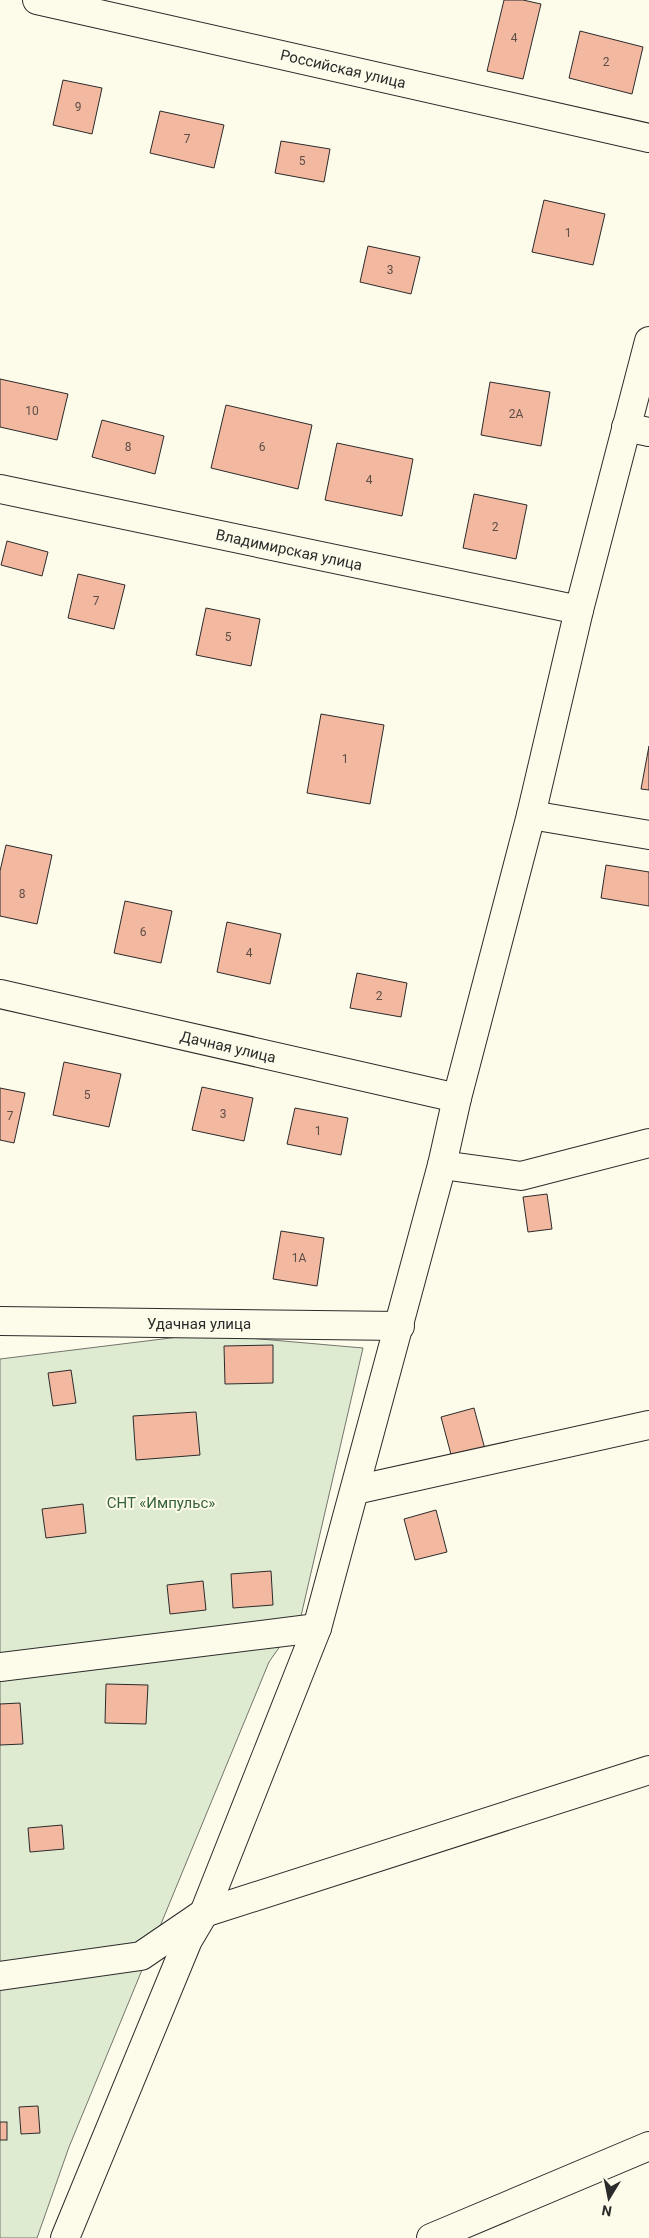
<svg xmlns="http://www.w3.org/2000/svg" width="649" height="2238" viewBox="0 0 649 2238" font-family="Roboto,sans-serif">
<rect width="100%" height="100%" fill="#fdfbea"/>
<path fill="#deebd1" stroke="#74746e" d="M203,1334l160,14 -62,268 -32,46 -200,485 -32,91h-37v-879z"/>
<g fill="#f2b8a0" stroke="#2b2b2b">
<path d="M504,0h19l18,4 -18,75 -36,-8z"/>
<path d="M580,31l63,16 -11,47 -63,-16z"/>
<path d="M63,80l39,8 -10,46 -39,-9z"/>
<path d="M160,111l64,14 -10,43 -64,-15z"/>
<path d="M281,141l49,8 -6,33 -49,-9z"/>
<path d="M544,200l61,14 -12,51 -61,-13z"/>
<path d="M368,246l52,11 -9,37 -51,-12z"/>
<path d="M0,379l68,15 -11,46 -57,-13z"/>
<path d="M490,382l60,10 -9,54 -60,-11z"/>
<path d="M226,405l86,20 -14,64 -87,-21z"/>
<path d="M102,420l62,16 -9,38 -63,-17z"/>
<path d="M337,443l76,16 -11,57 -77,-16z"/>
<path d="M474,494l53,11 -11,54 -53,-11z"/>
<path d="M7,541l41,11 -6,24 -41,-11z"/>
<path d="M78,574l47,11 -11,44 -46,-11z"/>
<path d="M206,608l54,11 -9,47 -55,-11z"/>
<path d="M321,714l63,11 -14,79 -63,-11z"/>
<path d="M649,746v44l-8,-1z"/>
<path d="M6,845l46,10 -15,69 -37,-8v-45z"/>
<path d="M606,865l43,7v34l-48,-8z"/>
<path d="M125,901l47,10 -11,52 -47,-10z"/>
<path d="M227,922l54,12 -11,50 -53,-12z"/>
<path d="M357,973l50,10 -6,34 -51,-9z"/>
<path d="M64,1062l57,12 -12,53 -56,-12z"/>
<path d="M202,1087l51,11 -9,43 -52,-11z"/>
<path d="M0,1088l25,5 -11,50 -14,-3z"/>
<path d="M295,1108l53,10 -7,37 -54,-11z"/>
<path d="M547,1194l5,35 -24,3 -5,-35z"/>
<path d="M281,1231l43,7 -7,48 -44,-7z"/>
<path d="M273,1345v38l-48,1 -1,-38z"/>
<path d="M71,1370l5,33 -23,3 -5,-33z"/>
<path d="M474,1408l12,45 -33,9 -12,-45z"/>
<path d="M196,1412l4,43 -64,5 -3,-44z"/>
<path d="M83,1504l3,29 -40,5 -4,-29z"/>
<path d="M436,1510l11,42 -32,8 -11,-41z"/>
<path d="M271,1571l2,34 -40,3 -2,-34z"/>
<path d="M203,1581l3,29 -36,4 -3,-29z"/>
<path d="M106,1684l42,1 -2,39 -41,-1z"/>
<path d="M20,1703l3,41 -23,1v-41z"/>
<path d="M62,1825l2,24 -34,3 -2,-24z"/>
<path d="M38,2106l2,27 -19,1 -2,-27z"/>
<rect x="0" y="2122" width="7" height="18"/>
</g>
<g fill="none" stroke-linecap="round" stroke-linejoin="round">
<defs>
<g id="minor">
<path d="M37,0l612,138"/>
<path d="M626,427l23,5"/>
<path d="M0,489l579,121"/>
<path d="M531,815l118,20"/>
<path d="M0,994l457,104"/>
<path d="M442,1165l79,11 128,-33"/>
<path d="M0,1321l400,5"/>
<path d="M355,1490l294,-65"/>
<path d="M0,1667l317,-39"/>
<path d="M0,1976l141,-20 63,-43 445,-143"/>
<path d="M65,2238l123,-298 16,-27 113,-285 125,-463 15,-67 74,-283 48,-205 70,-269"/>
<path d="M431,2238l218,-92"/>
</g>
</defs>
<use href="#minor" stroke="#2b2b2b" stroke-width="30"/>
<use href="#minor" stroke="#fdfbea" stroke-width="28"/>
</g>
<g text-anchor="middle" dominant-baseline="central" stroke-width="4" stroke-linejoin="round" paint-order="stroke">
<g font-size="12" fill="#5d4e48">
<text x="514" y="38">4</text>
<text x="606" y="62">2</text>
<text x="78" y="107">9</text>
<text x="187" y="139">7</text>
<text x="302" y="161">5</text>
<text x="568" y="233">1</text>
<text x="390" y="270">3</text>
<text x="32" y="411">10</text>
<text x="516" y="414">2А</text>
<text x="128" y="447">8</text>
<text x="262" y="447">6</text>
<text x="369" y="480">4</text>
<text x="495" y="527">2</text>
<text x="96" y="601">7</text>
<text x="228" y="637">5</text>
<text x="345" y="759">1</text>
<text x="22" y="894">8</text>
<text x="143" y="932">6</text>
<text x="249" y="953">4</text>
<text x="379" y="996">2</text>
<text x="87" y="1095">5</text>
<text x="223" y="1114">3</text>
<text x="10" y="1116">7</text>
<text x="318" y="1131">1</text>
<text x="299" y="1258">1А</text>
</g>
<g font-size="15" fill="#2b2b2b" stroke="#fdfbea">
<text transform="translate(343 69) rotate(13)">Российская улица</text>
<text transform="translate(289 550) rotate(12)">Владимирская улица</text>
<text transform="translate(228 1047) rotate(13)">Дачная улица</text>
<text x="199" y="1324">Удачная улица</text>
</g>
<g font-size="15" fill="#34623c" stroke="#fdfbea">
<text x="161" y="1503">СНТ «Импульс»</text>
</g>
</g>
<g transform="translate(609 2198) rotate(190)" stroke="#fdfbea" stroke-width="4" paint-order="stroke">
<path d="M0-4L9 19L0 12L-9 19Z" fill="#2b2b2b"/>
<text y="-8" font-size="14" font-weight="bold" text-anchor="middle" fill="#2b2b2b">N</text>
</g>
</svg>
